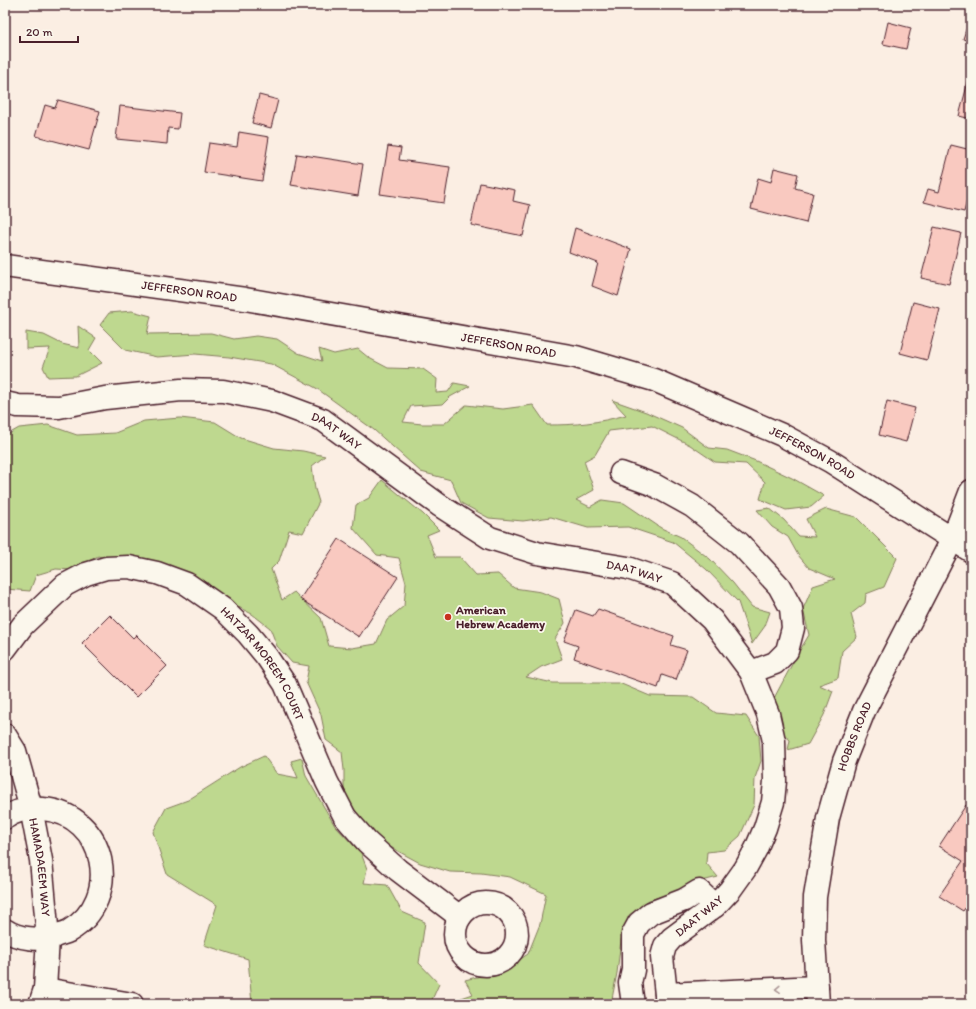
<svg xmlns="http://www.w3.org/2000/svg" width="976" height="1009" viewBox="0 0 976 1009" font-family="Itim,sans-serif">
<rect width="100%" height="100%" fill="#fbeee3"/>
<filter id="ink" filterUnits="userSpaceOnUse"><feTurbulence type="fractalNoise" baseFrequency=".025" numOctaves="2"/><feDisplacementMap in="SourceGraphic" scale="8" xChannelSelector="R" yChannelSelector="G"/><feConvolveMatrix kernelMatrix="1 2 1 2 8 2 1 2 1" color-interpolation-filters="sRGB"/></filter>
<g filter="url(#ink)">
<g fill="#bed88f" stroke="#847c5d">
<path d="M132,311l19,5 -4,18 64,-1 23,6 22,-3 21,3 21,14 24,8 -3,-12 15,5 24,-5 11,9 19,10 35,1 14,10 -1,14 12,-1 6,-9 16,3 -20,11 -7,7 -32,2 -8,16 19,2h22l22,-19 37,4 30,-4 14,20c30,0 50,-2 79,-10l-14,-15 34,12 36,16 27,20 18,2 29,11 36,17 32,18 -13,11 -25,3 -26,-11 5,-17 -19,-18 -31,-2 -25,-17 -38,-19 -43,5 -14,24 -11,6 10,29 -18,10 14,7 12,-7 22,3 37,25 20,9 29,22 23,24 19,24 18,5 -5,14 -13,18 -14,-42 -32,-33 -33,-27 -45,-15 -40,1 -37,-11 -28,4 -34,-3 -28,-15 -10,-23 -30,-8 -47,-42 -58,-42 -45,-24 -42,-7 -34,-3 -38,3 -32,-7 -25,-25 9,-12z"/>
<path d="M78,326l18,12 -7,12 13,13 -26,13 -28,1 -5,-10 7,-19 -24,1v-17l18,3 18,9 17,4z"/>
<path d="M180,418l35,4 26,16 33,10 29,3 22,5 -13,10 3,23 4,13 -16,31 -14,-3 -10,31 -8,8 11,31 12,-8 27,26 8,28 23,2 24,-4 11,-24 17,-14 2,-23 -7,-25 -22,-3 -24,-27 3,-23 13,-7 13,-18 41,34 16,16 -12,5 9,22h24l16,18 22,-1 16,14 27,4 18,7 6,24 -10,16 7,20 -21,8 -15,10 27,6h66l31,13 43,1 23,16 30,3 13,20 2,25 -6,17 -1,27 -14,31 -16,14 -17,2 -1,11 12,14 -12,3 -28,12 -29,8 -20,15 -8,25 -4,33 -6,31h-359l-4,-45 -44,-14 13,-40 -50,-31 -14,-42 13,-24 22,-8 52,-33 24,-11 13,18 21,4 -7,-17 11,-3 4,18 29,50 26,27 6,16 -3,14 23,2 15,27 23,10 -6,41 20,21 -8,18 16,1 26,-9 -8,-14 39,-10 24,-16 12,-30 6,-30 -36,-17 -29,-4 -31,-1 -30,-9 -37,-20 -22,-24 -17,-26v-23l-2,-18 -16,-12 -5,-25 -15,-33 3,-16 -17,-3 -15,-17 -7,-18 -18,-14 -10,-5 -21,-12 -14,-15 -27,-9 -65,-12 -17,-5 -25,14 -17,-1 -20,6 -6,16 -25,-2v-153l14,-8 29,-3 29,10 38,-2 29,-12z"/>
<path d="M769,508l15,12 14,16 17,1 -9,-18 20,-10 30,8 41,41 -13,29 -18,7 -1,9 -14,11 6,23 -15,14 -4,27 -19,7 14,6 -9,24 -16,29 -20,6 2,-10 -16,-14 -1,-26 24,-45 12,-20 -6,-26 10,-23 22,-7 -26,-11 -11,-13 -10,-18 -16,-10 -15,-17z"/>
</g>
<g fill="#f9c9c0" stroke="#4a1f2b">
<path d="M881,5h12l-1,3z"/>
<path d="M971,14v28l-8,-3z"/>
<path d="M888,22l23,6 -5,21 -23,-5z"/>
<path d="M969,78h2v41l-12,-3z"/>
<path d="M259,95l19,5 -7,28 -19,-5z"/>
<path d="M58,100l42,11 -11,39 -53,-14 9,-31 10,3z"/>
<path d="M120,106l60,7 -2,16 -10,-1 -1,16 -51,-5z"/>
<path d="M239,132l30,5 -7,44 -58,-9 5,-29 28,4z"/>
<path d="M951,145l20,5v34l-7,28 -40,-10 4,-13 11,3z"/>
<path d="M388,146l13,2 -2,12 51,7 -6,36 -64,-9z"/>
<path d="M297,154l66,10 -5,32 -67,-11z"/>
<path d="M774,168l24,6 -3,14 18,5 -7,30 -55,-14 7,-31 13,4z"/>
<path d="M480,183l35,7 -2,11 17,4 -7,31 -52,-11z"/>
<path d="M934,227l27,6 -12,51 -28,-6z"/>
<path d="M575,228l56,21 -13,47 -26,-10 6,-23 -29,-11z"/>
<path d="M913,302l27,7 -13,51 -27,-7z"/>
<path d="M887,401l28,7 -9,34 -27,-7z"/>
<path d="M339,539l59,38 -39,60 -59,-38z"/>
<path d="M598,609l76,27 -3,9 16,5 -11,30 -14,-5 -4,13 -84,-30 4,-12 -14,-5 12,-31 17,6z"/>
<path d="M110,615l23,23 3,-3 31,31 -31,31 -54,-54z"/>
<path d="M966,805l5,3v92l-8,11 -24,-15 24,-35 -24,-15z"/>
</g>
<g fill="none" stroke-linecap="round" stroke-linejoin="round">
<defs>
<g id="minor">
<path id="s1" d="M5,266l240,33 331,58 78,23 128,55 48,26 141,90"/>
<path id="s2" d="M5,403l13,3 41,1 46,-9 76,-8 42,1 49,10 51,19 116,85 51,33 47,15 91,15 44,15 40,37 39,52 17,42 6,27 1,40 -2,21 -8,26 -9,21 -11,20 -15,21 -15,16 -43,32 -7,8 -3,11 5,47"/>
<path d="M621,473l33,12 38,21 47,37 40,43 12,22 2,20 -6,23 -12,12 -24,9"/>
<path id="s3" d="M5,649l18,-24 42,-40 21,-11 20,-6 23,-1 28,6 30,11 36,25 25,25 19,23 18,27 42,98 18,35 22,25 31,28 62,47"/>
<path id="s4" d="M5,735l10,16 16,57 10,52 7,78 -3,51 -5,15"/>
<path d="M5,818c11,-8 25,-10 38,-9 63,5 81,90 26,122 -4,2 -9,3 -14,5 -15,5 -37,3 -50,-6"/>
<circle cx="486" cy="934" r="31"/>
<path d="M45,989l87,15"/>
<path d="M666,994l151,-7"/>
<path d="M633,1004l-3,-21 3,-13v-36l6,-11 12,-10 33,-13 15,-9 16,15"/>
<path id="s5" d="M818,1004l-4,-64 1,-43 13,-79 16,-57 20,-50 89,-173 18,-47"/>
</g>
</defs>
<use href="#minor" stroke="#4a1f2b" stroke-width="25"/>
<use href="#minor" stroke="#fbf7ec" stroke-width="22"/>
</g>
<defs><path id="oneway-chevron" d="M-2-3.5L2.5 0L-2 3.5" fill="none" stroke-width="1.6" stroke-linecap="round" stroke-linejoin="round"/></defs>
<use stroke="#ab9695" href="#oneway-chevron" transform="translate(778 989) rotate(178)"/>
</g>
<circle fill="#c8321e" stroke="#fbf7ec" stroke-width="1.5" cx="448" cy="617" r="4"/>
<g text-anchor="middle" dominant-baseline="central" stroke-width="3.5" stroke-linejoin="round" paint-order="stroke">
<g font-size="12" fill="#4a1f2b" stroke="#fbf7ec">
<text stroke="none"><textPath href="#s1" startOffset="186">JEFFERSON ROAD</textPath></text>
<text stroke="none"><textPath href="#s1" startOffset="510">JEFFERSON ROAD</textPath></text>
<text stroke="none"><textPath href="#s2" startOffset="341">DAAT WAY</textPath></text>
<text stroke="none"><textPath href="#s1" startOffset="834">JEFFERSON ROAD</textPath></text>
<text stroke="none"><textPath href="#s2" startOffset="677">DAAT WAY</textPath></text>
<text stroke="none"><textPath href="#s3" startOffset="328">HATZAR MOREEM COURT</textPath></text>
<text stroke="none"><textPath href="#s5" startOffset="273">HOBBS ROAD</textPath></text>
<text stroke="none"><textPath href="#s4" startOffset="138">HAMADAEEM WAY</textPath></text>
<text transform="translate(699 916) rotate(-39)">DAAT WAY</text>
</g>
<g font-size="12" font-weight="bold" fill="#4a1f2b" stroke="#fbf7ec" text-anchor="start">
<text x="456" y="610">American<tspan x="456" dy="14">Hebrew Academy</tspan></text>
</g>
</g>
<rect width="976" height="1009" fill="none" stroke="#fbf7ec" stroke-width="20"/>
<rect x="10" y="10" width="956" height="989" fill="none" stroke="#4a1f2b" stroke-width="1.5" filter="url(#ink)"/>
<path d="M20 36v6h58v-6" fill="none" stroke="#4a1f2b" stroke-width="2"/>
<text x="26" y="36" font-size="12" fill="#4a1f2b" stroke="#fbf7ec" stroke-width="3" paint-order="stroke">20 m</text>
</svg>
